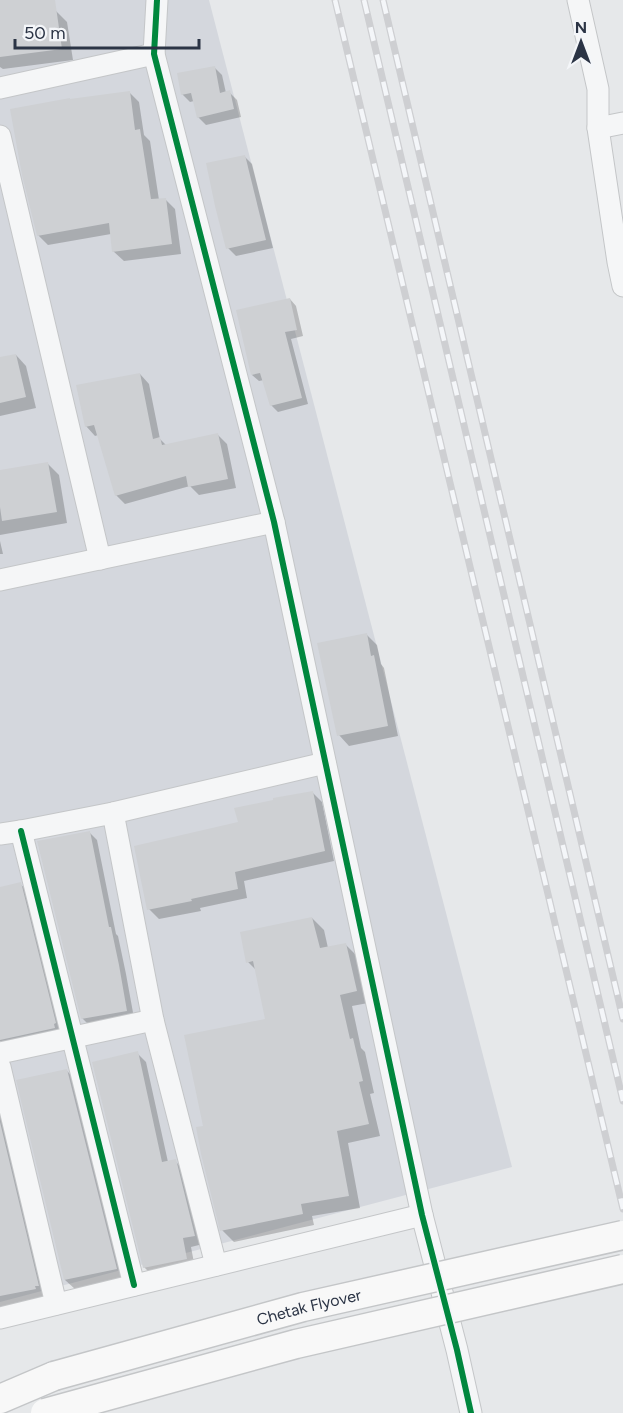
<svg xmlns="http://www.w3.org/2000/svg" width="623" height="1413" viewBox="0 0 623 1413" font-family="Figtree,sans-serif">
<rect width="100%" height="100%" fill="#e6e8ea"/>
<path fill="#d4d7dd" d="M0,0h209l303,1167 -512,135z"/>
<g fill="#0003">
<path d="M0,0h23l33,11 11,11 6,38 -70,9 -3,-2z"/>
<path d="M214,67l8,8 4,18 3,-1 8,8 4,17 -35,8 -8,-8 -4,-16 -4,1 -8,-8z"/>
<path d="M129,92l10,10 5,33 6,6 9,59 6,-1 10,10 6,45 -57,7 -11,-10 -2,-17 -63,11 -10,-10z"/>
<path d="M244,156l8,8 21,84 -37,8 -8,-8z"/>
<path d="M290,299l6,7 7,30 -12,3 17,65 -30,8 -7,-7 -7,-25 -5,1 -7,-6z"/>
<path d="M16,355l10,11 10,42 -36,8v-57z"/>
<path d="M140,374l9,10 11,55 6,6 52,-10 9,9 9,44 -37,7 -9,-9 -65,18 -9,-9 -18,-60 -3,1 -9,-10z"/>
<path d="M48,464l11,11 8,48 -67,12v-63z"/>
<path d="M0,541l3,13h-3z"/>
<path d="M366,634l11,11 4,19 3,4 14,68 -49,10 -10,-11z"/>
<path d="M312,792l10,10 12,59 -90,20 3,17 -47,10 1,3 -42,8 -10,-10 90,-85z"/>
<path d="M89,832l8,8 19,94 2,2 8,38 8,44 -44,8 -8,-8z"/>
<path d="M20,884l10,9 34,139 -53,17 -8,-8h-3v-153z"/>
<path d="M312,918l12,12 4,18 17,-4 12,12 11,47 -16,3 9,42 4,4 9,41 -4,1 10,42 -32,7 12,65 -48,8 2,9 -80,17 -12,-12 -17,-103 62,-107 -10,-49 -9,-9z"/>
<path d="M137,1053l9,9 22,100 7,-1 9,9 19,74 -12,3 4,21 -42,8 -9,-9z"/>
<path d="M66,1070l10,10 50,199 -51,10 -10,-9z"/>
<path d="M0,1096l44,202 -44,9z"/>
</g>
<g fill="#ced0d3">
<path d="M0,0h55l7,49 -62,8z"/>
<path d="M215,66l5,27 10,-3 4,19 -37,9 -6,-25 -10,2 -4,-22z"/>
<path d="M130,91l5,39 5,-1 11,70 15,-1 6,46 -60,8 -3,-29 -72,13 -15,-61 -12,-66 60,-11v1z"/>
<path d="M245,155l21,85 -40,9 -11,-43 -9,-43z"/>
<path d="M290,298l7,32 -12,2 17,66 -32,8 -10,-33 -9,2 -15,-65z"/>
<path d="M16,354l10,43 -26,6v-46z"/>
<path d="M140,373l13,66 7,-2 2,8 56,-12 10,46 -40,8 -2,-11 -71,20 -21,-71 -9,2 -9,-42z"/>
<path d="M48,462l9,50 -55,9 -2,-14v-37z"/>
<path d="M367,633l4,23 3,-1 14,71 -51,10 -20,-93z"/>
<path d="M313,791l12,60 -90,21 3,17 -47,10 1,2 -45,9 -13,-64 104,-24 -4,-14 39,-8v-2z"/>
<path d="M90,831l19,96h2l8,38 8,46 -46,8 -44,-178z"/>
<path d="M21,882l35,141 -2,1 1,4 -55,12v-153z"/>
<path d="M312,917l8,31 26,-5 11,48 -17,4 10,44 3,-1 10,43 -4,1 10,42 -32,7 12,65 -48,8 2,10 -83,17 -19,-77 -5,-27 7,-1 -19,-91 81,-16 -12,-58 -7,2 -6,-31z"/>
<path d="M138,1051l24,111 14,-3 19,77 -12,2 4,21 -44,9 -51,-206z"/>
<path d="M67,1069l50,200 -53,11 -48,-200z"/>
<path d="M0,1122l39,164h-4l1,3 -36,7z"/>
</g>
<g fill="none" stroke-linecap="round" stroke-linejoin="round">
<defs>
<g id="street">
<path d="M157,0l-3,54 120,468 148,693 35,135 14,63"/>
<path d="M578,0l20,89v39l20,134 5,24"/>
<path d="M0,88l154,-34"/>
<path d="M598,128l25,-5"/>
<path d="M0,136l100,423"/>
<path d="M0,580l274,-58"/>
<path d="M113,813l40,207 63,245"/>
<path d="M21,831l113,454"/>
<path d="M0,834l21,-3 92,-18 212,-50"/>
<path d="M0,1053l153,-33"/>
<path d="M0,1067l56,237"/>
<path d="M0,1318l422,-103"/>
</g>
<path id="secondary" d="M0,1399l54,-23"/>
</defs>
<use href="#street" stroke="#c4c6c8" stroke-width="23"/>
<use href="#secondary" stroke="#c4c6c8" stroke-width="31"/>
<use href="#street" stroke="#f5f6f7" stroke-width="21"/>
<use href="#secondary" stroke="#f8f8f8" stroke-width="28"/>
<defs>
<g id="rail">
<path d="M335,0l288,1209"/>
<path d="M364,0l259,1101"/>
<path d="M383,0l240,1019"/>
</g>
</defs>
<use href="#rail" stroke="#cecfd2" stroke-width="7"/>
<use href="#rail" stroke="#f4f6f9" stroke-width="4.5" stroke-dasharray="14" stroke-linecap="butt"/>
<defs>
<g id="secondary-bridge">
<path id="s1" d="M54,1376l249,-69 320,-72"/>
<path d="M45,1413l251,-69 327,-75"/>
</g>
</defs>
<use href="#secondary-bridge" stroke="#c4c6c8" stroke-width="31" stroke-linecap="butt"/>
<use href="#secondary-bridge" stroke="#f8f8f8" stroke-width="28"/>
<defs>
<g id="cycleway">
<path d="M157,0l-3,54 120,468 148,693 35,135 14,63"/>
<path d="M21,831l113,454"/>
</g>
</defs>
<use href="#cycleway" stroke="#f4f6f9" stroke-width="10"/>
<use href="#cycleway" stroke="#00873e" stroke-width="6"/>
</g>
<g text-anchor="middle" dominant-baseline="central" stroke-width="4.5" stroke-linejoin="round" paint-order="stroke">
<g font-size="16" fill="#2b3445" stroke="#f4f6f9">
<text stroke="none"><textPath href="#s1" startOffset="264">Chetak Flyover</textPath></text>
</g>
</g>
<g transform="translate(581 42)" stroke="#f4f6f9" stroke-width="4.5" paint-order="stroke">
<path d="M0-4.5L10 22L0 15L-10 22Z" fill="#2b3445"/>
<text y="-9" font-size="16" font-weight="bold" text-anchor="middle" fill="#2b3445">N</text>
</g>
<path d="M15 39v9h184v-9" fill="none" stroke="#2b3445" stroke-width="3"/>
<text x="24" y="39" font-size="18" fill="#2b3445" stroke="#f4f6f9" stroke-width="4.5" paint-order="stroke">50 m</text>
</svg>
